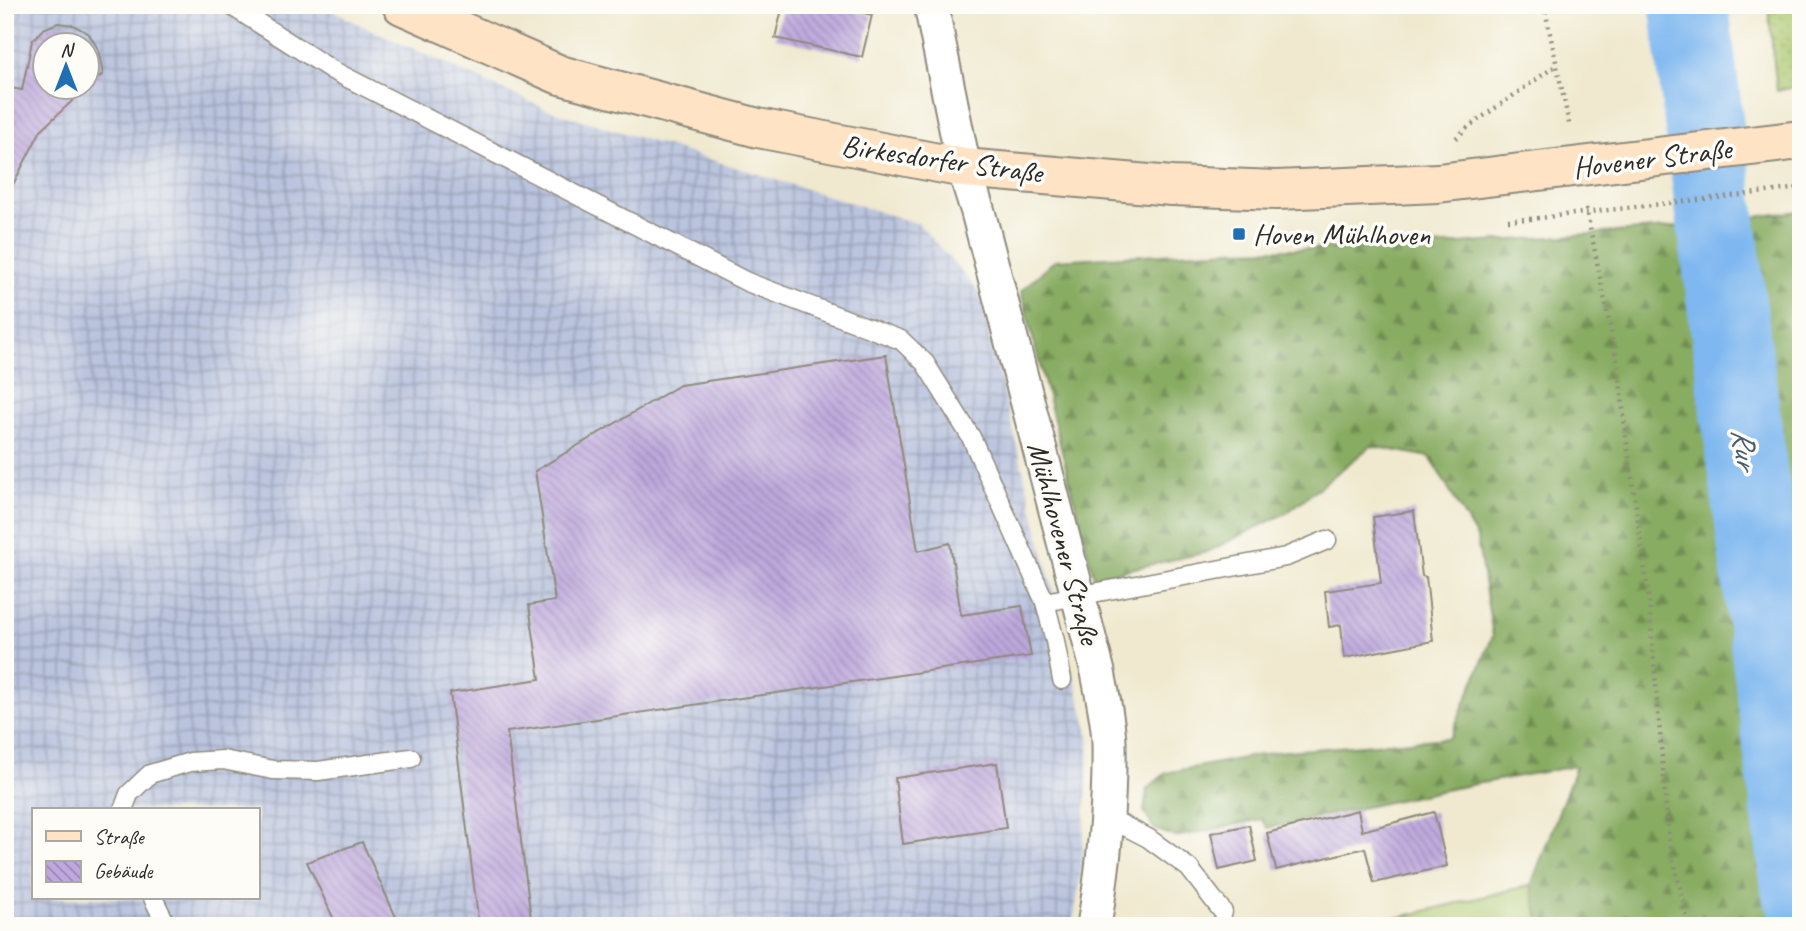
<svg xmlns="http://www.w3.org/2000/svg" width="1806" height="931" viewBox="0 0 1806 931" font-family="Caveat,sans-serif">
<defs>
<pattern id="industrial-grid" width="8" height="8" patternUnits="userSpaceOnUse" patternTransform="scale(1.75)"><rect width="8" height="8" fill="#bac4de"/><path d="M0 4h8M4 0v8" fill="none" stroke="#979fb4"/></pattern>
<pattern id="grass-dots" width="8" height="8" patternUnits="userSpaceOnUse" patternTransform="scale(1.75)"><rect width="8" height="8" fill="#abc86f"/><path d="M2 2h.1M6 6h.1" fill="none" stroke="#93ac60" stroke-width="1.8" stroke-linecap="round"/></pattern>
<pattern id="forest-firs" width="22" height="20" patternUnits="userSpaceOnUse" patternTransform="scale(1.75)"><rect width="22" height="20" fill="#88ac62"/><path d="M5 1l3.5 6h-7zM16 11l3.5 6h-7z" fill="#6f8c51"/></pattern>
<pattern id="building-back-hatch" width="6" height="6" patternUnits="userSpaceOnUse" patternTransform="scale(1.75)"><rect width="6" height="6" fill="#bea8dd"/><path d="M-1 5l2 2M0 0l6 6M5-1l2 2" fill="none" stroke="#9b89b3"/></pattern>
</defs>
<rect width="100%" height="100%" fill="#fdfcf7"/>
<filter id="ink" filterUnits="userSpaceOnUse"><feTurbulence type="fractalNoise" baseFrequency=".0143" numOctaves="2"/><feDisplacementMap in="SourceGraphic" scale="14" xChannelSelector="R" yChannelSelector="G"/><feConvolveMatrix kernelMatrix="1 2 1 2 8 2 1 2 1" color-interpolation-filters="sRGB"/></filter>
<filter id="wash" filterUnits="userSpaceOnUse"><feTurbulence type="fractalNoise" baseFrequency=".00686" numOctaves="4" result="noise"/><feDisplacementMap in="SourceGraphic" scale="28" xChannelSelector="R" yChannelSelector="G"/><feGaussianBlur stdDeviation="1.57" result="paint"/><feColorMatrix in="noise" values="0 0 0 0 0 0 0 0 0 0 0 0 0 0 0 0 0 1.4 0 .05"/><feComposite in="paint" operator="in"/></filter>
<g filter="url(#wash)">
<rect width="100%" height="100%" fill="#f0e9cf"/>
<path fill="url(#industrial-grid)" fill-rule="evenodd" d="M5,5h321l24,15 196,89 373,115 60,68 111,448 -9,131 -8,55h-1068zM46,46h42v42h-42zM33,810h224v88h-224z"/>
<path fill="url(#grass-dots)" stroke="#6b7a4d" stroke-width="2" d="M1768,5h33v80l-24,6z"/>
<path fill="url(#forest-firs)" stroke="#5a6c46" stroke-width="2" d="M1801,211v715h-260l-10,-41 45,-119 -122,22 -186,40 -6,-9 -86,18 -22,-8 -10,-18 3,-22 19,-16 109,-21 175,-14 43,-102 -16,-98 -47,-81 -59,-11 -83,66 -81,40 -113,25 -73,-286 34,-31 177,-10 187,-3 249,-19z"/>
<path fill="#abc86f" stroke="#6b7a4d" stroke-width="2" d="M1531,885l10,41h-177z"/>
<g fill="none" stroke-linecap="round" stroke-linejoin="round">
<path stroke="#7fb8f0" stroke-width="79" d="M1689,5l112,885"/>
</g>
<g id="blocks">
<g fill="url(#building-back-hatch)">
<path d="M783,5h70l-1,5 20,5 -10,42 -87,-19z"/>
<path d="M58,23l15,2 16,9 9,15 5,25 -15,12v-40h-42v42h40l-45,42 -36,70v-113l17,3 10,-49 11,-12z"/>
<path d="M886,355l32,196 32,-8 11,72 61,-9 9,50 -524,76 25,194h-53l-29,-233 90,-14 -11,-74 26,-4 -20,-130 145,-86z"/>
<path d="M1414,511l8,65 4,1 7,64 -89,17 -3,-33 -12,2 -4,-36 56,-8 -8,-66z"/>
<path d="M997,763l9,65 -103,16 -8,-66z"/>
<path d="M1358,810l4,21 72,-19 13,54 -73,17 -9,-35 -89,22 -9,-37z"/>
<path d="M1249,825l8,36 -38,9 -8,-37z"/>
<path d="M362,842l38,84h-63l-30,-64z"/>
</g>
</g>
</g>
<g filter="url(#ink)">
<use href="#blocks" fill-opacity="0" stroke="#8e8a7d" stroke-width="2"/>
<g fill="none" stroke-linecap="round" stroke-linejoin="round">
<defs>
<g id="lane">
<path d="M230,5l102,65 415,212 154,58 24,23 46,74 74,165 10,39 7,39"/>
<path d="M1045,602l241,-45 41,-17"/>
<path d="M123,810l6,-16 21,-20 40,-12 33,-2 50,10 45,1 93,-13"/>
<path d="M1107,817l41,21 41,30 34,44"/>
<path d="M153,898l14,28"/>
</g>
<path id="street" d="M931,5l33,163 14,44 120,460c4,22 10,47 11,70 1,61 -5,123 -15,184"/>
<path id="secondary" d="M402,5l158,70 198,53 206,40 208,18 105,4 161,-7 66,-8"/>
</defs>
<use href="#lane" stroke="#8e8a7d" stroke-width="21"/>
<use href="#street" stroke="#8e8a7d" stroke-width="37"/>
<use href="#secondary" stroke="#8e8a7d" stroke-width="42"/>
<g stroke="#8e8a7d" stroke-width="4.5" stroke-dasharray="2 5" stroke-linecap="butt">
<path d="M1544,5l26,123"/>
<path d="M1456,138l12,-11 89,-62"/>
<path d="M1586,208l33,163 7,65 22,155 21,250 20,85"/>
<path d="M1508,220l22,-1"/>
</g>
<use href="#lane" stroke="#fff" stroke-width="18"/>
<use href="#street" stroke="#fff" stroke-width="33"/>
<use href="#secondary" stroke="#fee4c5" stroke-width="38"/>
<defs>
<path id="secondary-bridge" d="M1504,175l297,-35"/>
</defs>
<use href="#secondary-bridge" stroke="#8e8a7d" stroke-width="42" stroke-linecap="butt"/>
<path stroke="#8e8a7d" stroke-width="4.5" stroke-dasharray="2 5" stroke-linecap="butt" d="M1530,219l271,-31"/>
<use href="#secondary-bridge" stroke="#fee4c5" stroke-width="38"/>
</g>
</g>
<rect fill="#1f6fb2" stroke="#fdfcf7" stroke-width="2.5" x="1232" y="227" width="14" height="14" rx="3.5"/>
<g text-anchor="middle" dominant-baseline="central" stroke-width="7" stroke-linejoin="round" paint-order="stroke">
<g font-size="30" fill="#2b2b2b" stroke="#fdfcf7">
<text transform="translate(1652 158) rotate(-7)">Hovener Straße</text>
<text transform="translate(942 159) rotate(8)">Birkesdorfer Straße</text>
<text transform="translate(1064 543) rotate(75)">Mühlhovener Straße</text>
</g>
<g font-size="30" fill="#2b2b2b" stroke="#fdfcf7" text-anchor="start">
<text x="1253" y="234">Hoven Mühlhoven</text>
</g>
<g font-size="32" font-style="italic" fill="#485c70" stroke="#fdfcf7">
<text transform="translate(1745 448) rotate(83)">Rur</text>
</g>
</g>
<rect width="1806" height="931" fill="none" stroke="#fdfcf7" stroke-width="28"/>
<rect x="32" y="808" width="228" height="91" fill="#fdfcf7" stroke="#a9a8a5" stroke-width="2"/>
<rect x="46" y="831" width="35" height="10" fill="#fee4c5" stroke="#a9a8a5" stroke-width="2"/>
<text x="94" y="844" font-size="21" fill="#2b2b2b">Straße</text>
<rect x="46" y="861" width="35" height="21" fill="url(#building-back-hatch)" stroke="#a9a8a5" stroke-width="2"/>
<text x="94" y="878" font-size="21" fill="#2b2b2b">Gebäude</text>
<g transform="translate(66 66)"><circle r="33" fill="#fdfcf7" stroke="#a9a8a5" stroke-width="2"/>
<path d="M0-5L12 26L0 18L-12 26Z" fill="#1f6fb2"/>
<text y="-10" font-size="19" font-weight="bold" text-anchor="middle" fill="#2b2b2b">N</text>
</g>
</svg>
